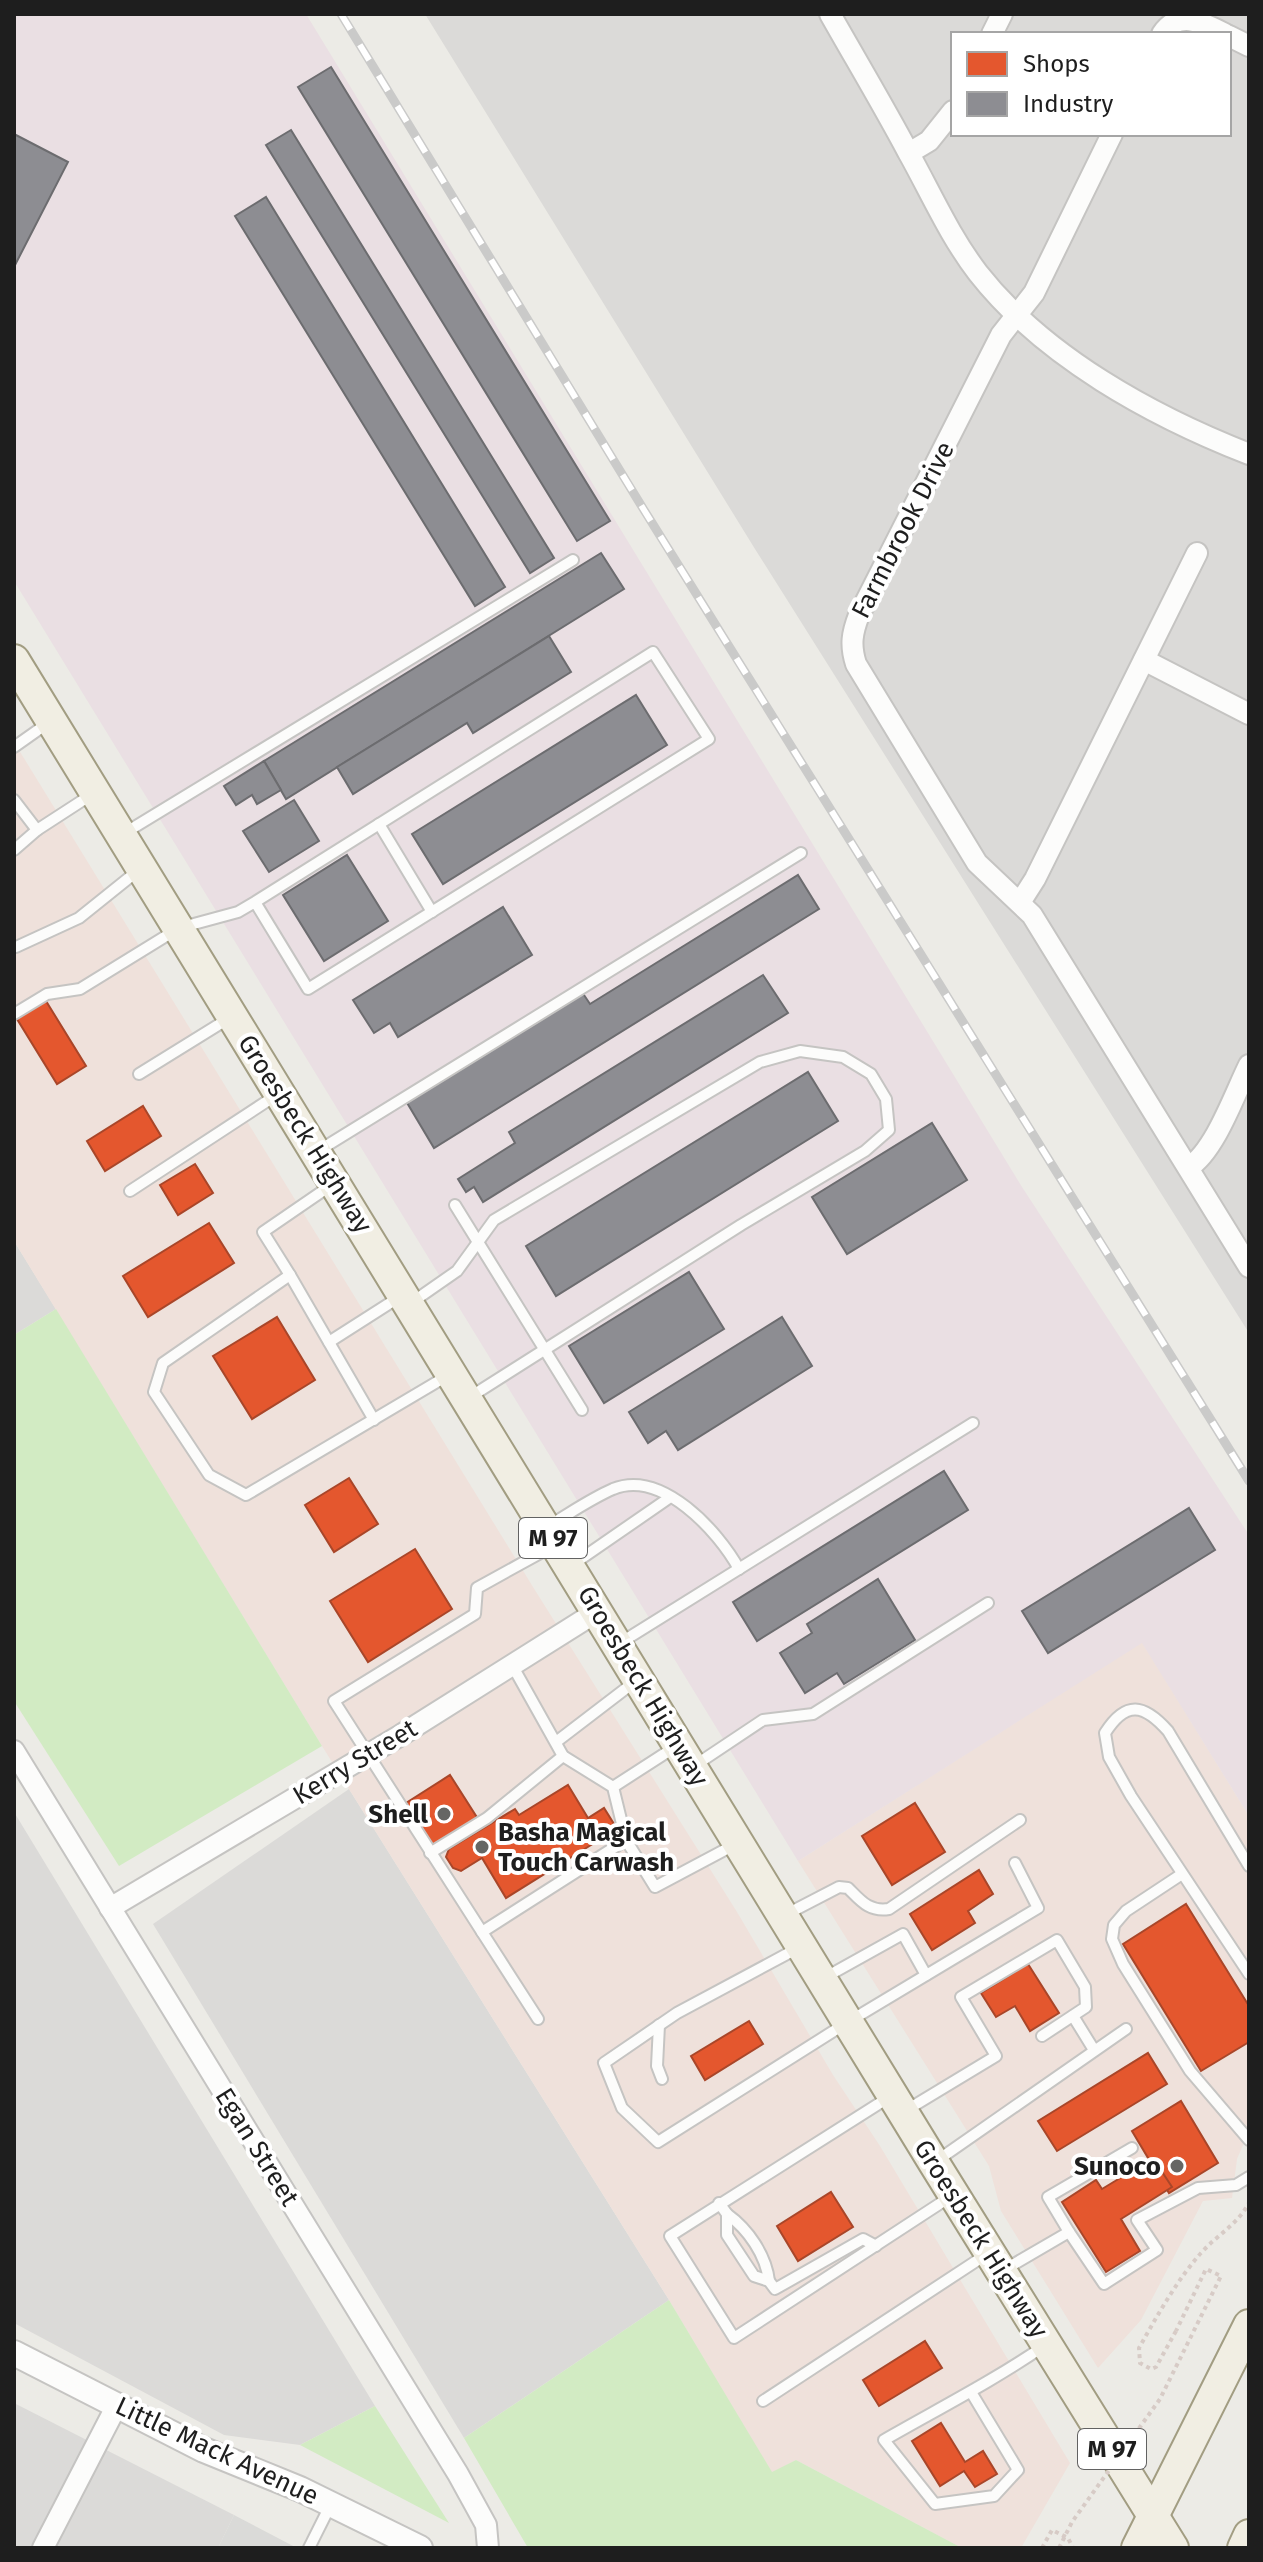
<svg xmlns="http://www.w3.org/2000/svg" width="1263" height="2562" viewBox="0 0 1263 2562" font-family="'Fira Sans',sans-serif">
<rect width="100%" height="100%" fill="#ecebe6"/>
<g fill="#dbdad8" fill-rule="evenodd">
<path d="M425,14h824v1319l-494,-784zM953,34h276v100h-276z"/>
<path d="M14,1241l42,68 -42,26z"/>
<path d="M349,1789l320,511 -205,138 -311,-514z"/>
<path d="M14,1812l361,594 -75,39 -76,-10 -210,-112z"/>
<path d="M14,2403l220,112 -16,33h-204z"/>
</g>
<g fill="#efe1db">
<path d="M14,742l519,845 204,325 96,163 47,71 190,317 -49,85h-59l-166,-88 -24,13 -103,-173 -347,-554 -308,-505z"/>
<path d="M1142,1642l107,174v315l-12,28 -5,39 -29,3 -62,119 -43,48 -97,-157 -12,-45 -191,-305z"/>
</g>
<path fill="#eadfe3" d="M14,14h292l716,1173 227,348v281l-107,-173 -344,218 -784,-1280z"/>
<path fill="#dadad8" d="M234,2515l63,33h-79z"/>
<g fill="#d2ebc3">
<path d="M56,1309l266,437 -203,120 -105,-165v-366z"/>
<path d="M669,2300l103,172 24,-12 166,88h-434l-64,-110z"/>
<path d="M375,2406l74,117 -149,-78z"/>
</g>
<g fill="#e4572e" stroke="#a94629" stroke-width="2">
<path d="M46,1001l40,65 -29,18 -40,-65z"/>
<path d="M143,1106l18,30 -56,35 -18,-30z"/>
<path d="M195,1164l18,29 -35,22 -18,-30z"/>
<path d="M209,1223l25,40 -86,54 -25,-41z"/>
<path d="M277,1317l38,63 -63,39 -39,-63z"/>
<path d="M349,1478l29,46 -44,28 -29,-47z"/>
<path d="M415,1549l37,60 -84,53 -38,-61z"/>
<path d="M450,1775l28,44 -45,28 -27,-44z"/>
<path d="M568,1785l20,33 16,-10 10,16 -18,11 3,5 -93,58 -24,-40 -21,13 -8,-3 -7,-11 3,-8 66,-40 4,6z"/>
<path d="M915,1803l30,49 -53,33 -30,-49z"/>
<path d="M979,1870l14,24 -25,17 7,12 -43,27 -22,-36z"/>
<path d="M1186,1904l63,102v36l-48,29 -78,-127z"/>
<path d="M1028,1964l31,49 -29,18 -15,-25 -19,11 -15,-24z"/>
<path d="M749,2021l14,23 -58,36 -14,-24z"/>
<path d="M1148,2053l19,31 -110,67 -19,-30z"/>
<path d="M1181,2101l37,62 -49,30 -37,-62z"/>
<path d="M1153,2158l19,29 -51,32 19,32 -34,21 -44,-70 34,-22 6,9z"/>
<path d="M831,2192l22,35 -55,34 -21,-35z"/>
<path d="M925,2341l17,27 -63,38 -16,-26z"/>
<path d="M941,2423l24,39 18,-11 14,23 -22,13 -11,-16 -24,15 -28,-45z"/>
</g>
<g fill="#8d8d92" stroke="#6c6c6f" stroke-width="2">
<path d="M331,67l279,454 -33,20 -279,-454z"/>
<path d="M291,130l263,428 -24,15 -264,-428z"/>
<path d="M14,134l54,28 -54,105z"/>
<path d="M266,197l239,390 -30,19 -240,-390z"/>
<path d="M601,553l23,36 -338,210 -22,-38z"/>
<path d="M549,636l22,36 -98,61 -6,-10 -114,71 -16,-27z"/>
<path d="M636,695l31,50 -224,139 -31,-50z"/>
<path d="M264,761l17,29 -24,14 -5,-9 -16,10 -12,-19z"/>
<path d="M294,800l25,41 -50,31 -26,-41z"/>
<path d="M347,855l41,66 -64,40 -41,-66z"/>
<path d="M798,875l21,34 -385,239 -28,-47 176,-109 8,12z"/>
<path d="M503,907l29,48 -134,82 -8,-14 -16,10 -21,-33z"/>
<path d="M763,975l25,38 -305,189 -9,-15 -8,5 -8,-13 57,-36 -6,-11z"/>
<path d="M808,1072l30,49 -282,175 -30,-50z"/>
<path d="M932,1123l35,57 -120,74 -35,-57z"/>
<path d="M689,1272l35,57 -120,74 -35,-57z"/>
<path d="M782,1317l30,49 -134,84 -12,-19 -18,12 -19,-31z"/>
<path d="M944,1471l24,39 -211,131 -24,-39z"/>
<path d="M1189,1508l26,42 -167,103 -26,-42z"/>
<path d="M878,1579l37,61 -71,44 -7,-11 -32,20 -25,-40 32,-20 -5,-9z"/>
</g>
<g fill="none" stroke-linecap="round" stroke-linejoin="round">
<defs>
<g id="service">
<path d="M14,747l34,-24"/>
<path d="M14,800l23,30"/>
<path d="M379,824l53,88"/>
<path d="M123,834l450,-274"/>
<path d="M14,850l23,-20 57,-37"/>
<path d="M16,947l63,-29 61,-49"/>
<path d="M14,1014l33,-20 33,-5 99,-61 59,-16 17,-10 398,-250 56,87 -401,250 -53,-87"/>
<path d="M139,1074l92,-57"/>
<path d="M318,1151l483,-298"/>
<path d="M330,1186l-67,46 27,43 -127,88 -9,29 55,83 37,20 201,-119"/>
<path d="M130,1191l148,-97"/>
<path d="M455,1205l127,205"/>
<path d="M290,1275l84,145"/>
<path d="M411,1303l46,-32 37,-51 266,-158 40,-11 43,6 28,17 15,25 3,31 -24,21 -124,74 -271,172"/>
<path d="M329,1342l72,-46"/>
<path d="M548,1526c21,-12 42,-27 65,-37 49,-20 105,42 126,80"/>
<path d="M572,1565l97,-67"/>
<path d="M620,1643l353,-220"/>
<path d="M512,1665l51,91 50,31 13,53"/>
<path d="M556,1742l81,-62"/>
<path d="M694,1766l69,-46 50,-6 175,-111"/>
<path d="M613,1787l62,-40"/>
<path d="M430,1853l57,-35 76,-62"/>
<path d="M1249,1866l-81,-135c-24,-27 -42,-31 -63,2l4,24 22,39 118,178"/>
<path d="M1182,1874l-56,37 -12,14 -2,14 11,25 67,107 59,69"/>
<path d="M785,1915l54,-28 9,1c13,13 21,24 41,21l131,-89"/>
<path d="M482,1932l-148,-231 141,-87 2,-26 76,-42"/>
<path d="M800,1947l-123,66 -73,50 18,45 36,34 190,-120 190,-114 -23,-45"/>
<path d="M824,1978l79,-44 23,41"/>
<path d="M1073,2016l21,34"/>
<path d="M538,2019l-56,-87 144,-92 29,47 79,-42"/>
<path d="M659,2025l-2,41 5,13"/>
<path d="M891,2096l-221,140 64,102 219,-143"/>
<path d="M905,2111l91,-55 -35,-59 96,-57 28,47 1,20 -44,29"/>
<path d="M935,2162l191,-133"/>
<path d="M719,2203l8,11v21l27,41 15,5 6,8 88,-50 13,7"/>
<path d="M727,2214c21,15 39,41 42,67"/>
<path d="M1069,2232l-21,-35 84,-49"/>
<path d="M1002,2271l67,-39 35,52 53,-34 -20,-30 61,-32 38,-3 13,-8"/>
<path d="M971,2392l47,78 -24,26 -59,8 -51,-64c54,-31 109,-59 160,-94"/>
<path d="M763,2401l224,-147"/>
<path d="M309,2548l21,-42"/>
</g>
<g id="minor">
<path d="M830,14c26,46 53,91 78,138 23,41 41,83 70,121 66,84 174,143 271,181"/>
<path d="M992,34l10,-20"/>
<path d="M1162,34c17,-25 41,-11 63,0"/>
<path d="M1229,36l20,10"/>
<path d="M1112,134l-78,159 -33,42 -142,280c-7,18 -9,30 -3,49l121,199 55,52 217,352"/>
<path d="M909,153l20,-12 24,-30"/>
<path d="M1144,660l105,54"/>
<path d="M1021,901l14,-22 162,-326"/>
<path d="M1189,1167c26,-16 46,-74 60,-102"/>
<path d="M14,1751l444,723 28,51 2,23"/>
<path d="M110,1908l291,-173 197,-124"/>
<path d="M43,2548l74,-143"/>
</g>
<path id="tertiary" d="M14,2353l190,97 96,39 120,59"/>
<g id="primary">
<path d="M14,660l920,1503 239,385"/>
<path d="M1137,2548l112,-223"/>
<path d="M1243,2548l6,-13"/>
</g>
</defs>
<use href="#service" stroke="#c5c4c2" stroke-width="14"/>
<use href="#minor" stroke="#c5c4c2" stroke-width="24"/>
<use href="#tertiary" stroke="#c5c4c2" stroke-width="28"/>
<use href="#primary" stroke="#a29d82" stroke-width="34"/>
<g stroke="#d7cbc6" stroke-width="4" stroke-dasharray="4 4" stroke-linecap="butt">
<path d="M1176,2331l-20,36 -5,2 -11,-6 -1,-15c18,-32 38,-68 62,-95 16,-18 36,-28 48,-50"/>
<path d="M1042,2548l10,-18 16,8 5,10"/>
</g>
<use href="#service" stroke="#fcfcfb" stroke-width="10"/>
<use href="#minor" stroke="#fcfcfb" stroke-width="20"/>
<use href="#tertiary" stroke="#fcfcfb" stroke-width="24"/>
<use href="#primary" stroke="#f1eee3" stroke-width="30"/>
<defs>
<path id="rail" d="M341,14l303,496 605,971"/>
</defs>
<use href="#rail" stroke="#cacac9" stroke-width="9"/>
<use href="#rail" stroke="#fff" stroke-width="6" stroke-dasharray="18" stroke-linecap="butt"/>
<path stroke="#d7cbc6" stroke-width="4" stroke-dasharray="4 4" stroke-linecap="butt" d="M1059,2548l13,-26 88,-123 61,-123 -15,-7 -30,62"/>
</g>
<g fill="#666664" stroke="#fff" stroke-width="3">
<circle cx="444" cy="1814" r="8"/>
<circle cx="482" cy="1847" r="8"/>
<circle cx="1177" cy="2166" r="8"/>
</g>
<g text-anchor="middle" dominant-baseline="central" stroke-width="8" stroke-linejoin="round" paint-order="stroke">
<g fill="#fff" stroke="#626262" stroke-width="2">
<rect x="519" y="1518" width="68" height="40" rx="6"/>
<rect x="1078" y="2429" width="68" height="40" rx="6"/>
</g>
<g font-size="24" font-weight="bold" fill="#1e1e1e">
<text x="553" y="1538">M 97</text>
<text x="1112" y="2449">M 97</text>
</g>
<g font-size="26" fill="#1e1e1e" stroke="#fff">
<text transform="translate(903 530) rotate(-63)">Farmbrook Drive</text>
<text transform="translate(305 1134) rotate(58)">Groesbeck Highway</text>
<text transform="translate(643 1686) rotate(59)">Groesbeck Highway</text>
<text transform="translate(355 1762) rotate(-31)">Kerry Street</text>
<text transform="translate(257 2147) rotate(58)">Egan Street</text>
<text transform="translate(981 2239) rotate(58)">Groesbeck Highway</text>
<text transform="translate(217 2451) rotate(25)">Little Mack Avenue</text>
</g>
<g font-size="26" font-weight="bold" fill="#1e1e1e" stroke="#fff" text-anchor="end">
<text x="428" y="1814">Shell</text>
<text x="498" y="1832" text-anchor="start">Basha Magical<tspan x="498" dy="30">Touch Carwash</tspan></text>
<text x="1161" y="2166">Sunoco</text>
</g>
</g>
<rect width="1263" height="2562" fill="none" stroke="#1e1e1e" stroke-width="32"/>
<rect x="951" y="32" width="280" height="104" fill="#ffffff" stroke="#a5a5a5" stroke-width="2"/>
<rect x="967" y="52" width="40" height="24" fill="#e4572e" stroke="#a5a5a5" stroke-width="2"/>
<text x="1023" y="72" font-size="24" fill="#1e1e1e">Shops</text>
<rect x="967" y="92" width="40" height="24" fill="#8d8d92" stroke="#a5a5a5" stroke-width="2"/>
<text x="1023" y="112" font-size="24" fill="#1e1e1e">Industry</text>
</svg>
